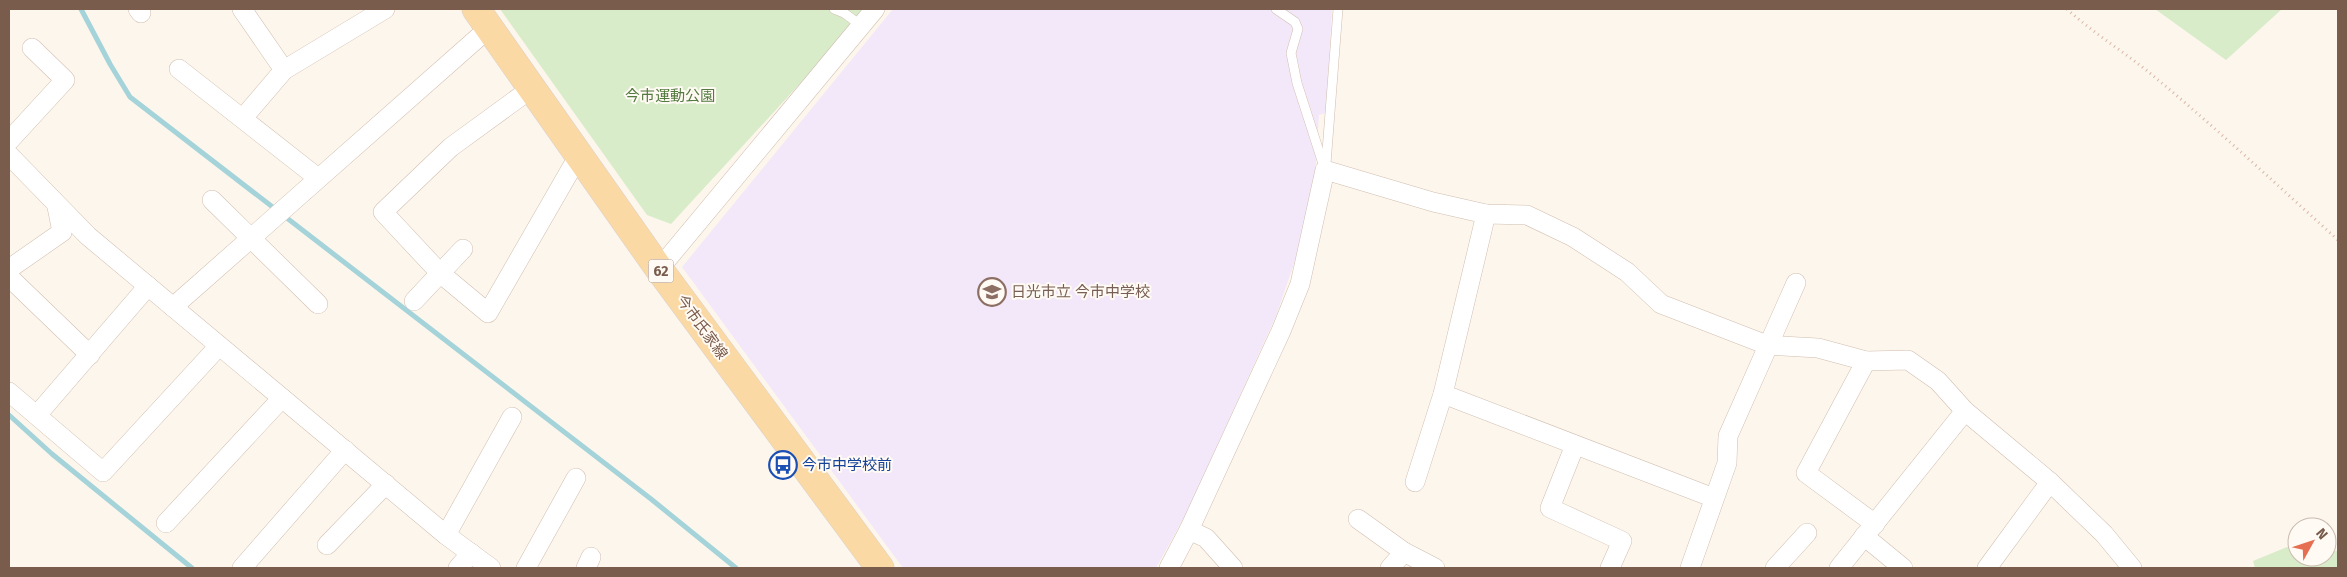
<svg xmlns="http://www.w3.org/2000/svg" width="2347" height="577" viewBox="0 0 2347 577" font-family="'Fira Sans','Noto Sans JP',sans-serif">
<rect width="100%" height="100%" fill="#fdf6ec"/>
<path fill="#f3e8fa" d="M893,9h439l-6,104 -7,2 -4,64 -17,73 -22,64 -89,196 -31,56h-253l-221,-301z"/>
<g fill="#d8ecc9">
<path d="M500,9h365l-26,32 -168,183 -24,-9z"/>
<path d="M2155,9h127l-56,51z"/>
<path d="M2287,547l10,1v9h30v-7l11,1v17h-83l-2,-7z"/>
</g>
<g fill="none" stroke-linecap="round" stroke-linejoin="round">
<g stroke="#a5d3da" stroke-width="5">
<path d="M81,9l29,55 20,33 521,402 85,69"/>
<path d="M9,415l43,39 140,114"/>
</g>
<defs>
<g id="lane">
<path d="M834,9l10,4 18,13"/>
<path d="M1276,9l19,13 3,7 -7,24 6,30 28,87"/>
<path d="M1326,164l12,-155"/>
</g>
<g id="street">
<path d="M138,9l3,4"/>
<path d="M242,9l42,61"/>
<path d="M179,69l139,109"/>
<path d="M532,88l-81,59 -68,65 57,61 48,40 91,-158"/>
<path d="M243,118l41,-48 101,-61"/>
<path d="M9,141l56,-61 -33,-32"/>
<path d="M9,155l79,81 358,299 45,33"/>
<path d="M212,200l106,104"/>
<path d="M9,269l53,-37 -5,-25"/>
<path d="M659,269l216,-260"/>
<path d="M9,277l81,78"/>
<path d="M414,301l49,-52"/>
<path d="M173,307l316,-279"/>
<path d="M1866,361l-60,112 69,51"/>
<path d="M9,392l94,80 116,-126"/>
<path d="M1443,394l271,104"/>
<path d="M37,415l111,-129"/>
<path d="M1575,445l-25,63 72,33 -12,27"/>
<path d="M1415,482l28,-88 43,-180"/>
<path d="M1358,519l46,33 31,16"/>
<path d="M166,523l116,-125"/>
<path d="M1189,530l17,8 27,30"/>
<path d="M446,535l66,-118"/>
<path d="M1864,536l39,32"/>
<path d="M327,545l59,-61"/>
<path d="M242,568l103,-118"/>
<path d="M458,568l13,-15"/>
<path d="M526,568l50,-90"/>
<path d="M586,568l5,-11"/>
<path d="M1169,568l20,-38 92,-199 19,-47 25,-114 108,32 53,12 41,1 46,22 54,35 34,32 106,41 51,3 48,13 42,-1 30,21 27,30 85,71 54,52 28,34"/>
<path d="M1390,568l14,-16"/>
<path d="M1690,568l37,-105 1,-27 68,-153"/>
<path d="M1775,568l32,-35"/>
<path d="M1839,568l126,-157"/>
<path d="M1987,568l63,-86"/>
</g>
<path id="primary" d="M476,9l183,260 221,299"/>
</defs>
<use href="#lane" stroke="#d1beb0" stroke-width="10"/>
<use href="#street" stroke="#d1beb0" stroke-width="20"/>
<use href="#primary" stroke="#dad1cd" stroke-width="29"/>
<path stroke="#d9b8a5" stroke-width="3" stroke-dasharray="1 4" stroke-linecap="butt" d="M2067,9c26,24 56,42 84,65 64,53 125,110 187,166"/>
<use href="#lane" stroke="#fff" stroke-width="9"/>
<use href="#street" stroke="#fff" stroke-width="19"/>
<use href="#primary" stroke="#fbd9a5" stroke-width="28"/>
</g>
<defs>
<symbol id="school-ring" viewBox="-11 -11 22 22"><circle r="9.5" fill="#fffaf3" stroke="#8d6e63" stroke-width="1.5"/><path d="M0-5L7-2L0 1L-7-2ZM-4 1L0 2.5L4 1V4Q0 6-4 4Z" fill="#8d6e63"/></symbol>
<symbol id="bus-ring" viewBox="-11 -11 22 22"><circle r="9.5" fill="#fffaf3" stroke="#1a4fb4" stroke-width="1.5"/><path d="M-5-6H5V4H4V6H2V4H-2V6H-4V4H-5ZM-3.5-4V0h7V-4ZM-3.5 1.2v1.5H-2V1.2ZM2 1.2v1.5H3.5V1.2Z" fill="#1a4fb4"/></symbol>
</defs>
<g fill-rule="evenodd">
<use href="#school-ring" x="976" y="276" width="32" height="32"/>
<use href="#bus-ring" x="767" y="449" width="32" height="32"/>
</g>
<g text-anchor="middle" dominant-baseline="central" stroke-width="4" stroke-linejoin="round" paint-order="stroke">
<rect fill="#fffaf3" stroke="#a28b7f" stroke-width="1" x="648.5" y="259.5" width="25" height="23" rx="4"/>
<g font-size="14" font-weight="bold" fill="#7a5c4d">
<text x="661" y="271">62</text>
</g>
<g font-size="15" fill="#537a41" stroke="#fffaf3">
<text x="670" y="96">今市運動公園</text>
</g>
<g font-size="15" fill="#785e54" stroke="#fffaf3" text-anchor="start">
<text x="1011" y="292">日光市立 今市中学校</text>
</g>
<g font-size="15" fill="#7a5c4d" stroke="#fffaf3">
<text transform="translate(702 327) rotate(54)">今市氏家線</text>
</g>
<g font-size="15" fill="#164399" stroke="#fffaf3" text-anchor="start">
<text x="802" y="465">今市中学校前</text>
</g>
</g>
<rect width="2347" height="577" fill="none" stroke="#7a5c4d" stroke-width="20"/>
<g transform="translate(2312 542) rotate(50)"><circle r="24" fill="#fffaf3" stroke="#cabbb1"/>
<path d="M0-4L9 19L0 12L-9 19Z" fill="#e76f51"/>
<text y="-8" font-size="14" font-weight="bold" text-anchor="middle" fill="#7a5c4d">N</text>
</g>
</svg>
